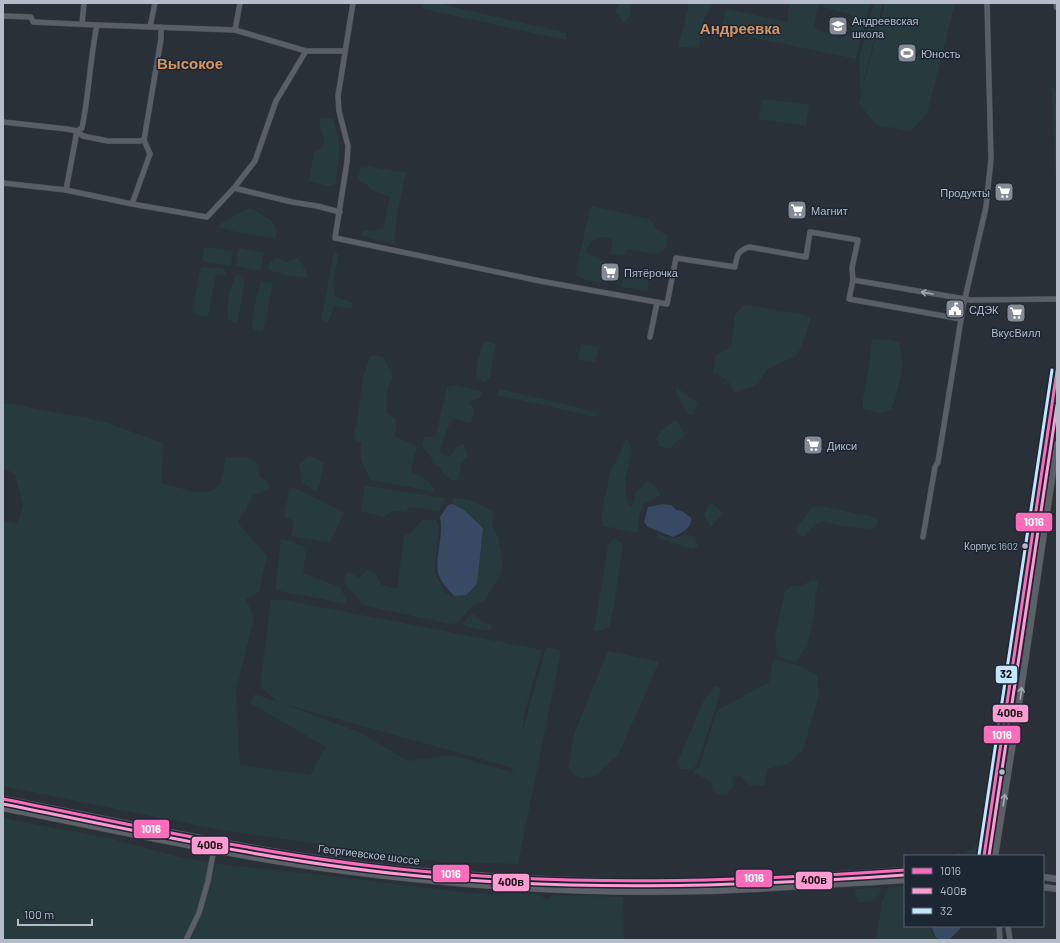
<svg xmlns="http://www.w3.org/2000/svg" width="1060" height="943" viewBox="0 0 1060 943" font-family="Barlow,sans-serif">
<rect width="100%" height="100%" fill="#2a3038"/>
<g fill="#273a3e" fill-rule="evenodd">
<path d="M423,3h20l2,2 121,28v7l-143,-31z"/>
<path d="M621,3h10v12l-7,8 -9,-12z"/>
<path d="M688,3h25l-9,16 -5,29 -21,-1 10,-38z"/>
<path d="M790,3h28l-4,25 25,10 12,-4 1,-19 -29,-8 1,-4h46l-14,56 -135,-28 5,-22 61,13z"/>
<path d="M874,3h9l-22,89 -2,-32z"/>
<path d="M885,3h70l-28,111 -16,17 -35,-6 -17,-22z"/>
<path d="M1052,86h2l3,11v117z"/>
<path d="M762,99l47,5 -3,22 -47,-7z"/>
<path d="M319,118h14l6,24v14l-3,28 -9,2 -18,-5 5,-30 9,-3 1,-10 -4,-10z"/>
<path d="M361,165l45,8 -8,36 -4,35 -34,-9 3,-4 20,-2 7,-32 -20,-8 -3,-4 -9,-6z"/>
<path d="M591,206l58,13 4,4 3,6 11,6 -1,12 -8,7 -30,-5 -5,7 -13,-2 3,-16c-13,-3 -21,0 -27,12l2,4 17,7 -4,22 -17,-4 -8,-4 1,-10z"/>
<path d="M248,208l5,1 19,12 5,9 -2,8 -34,-5 -22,-5 1,-4z"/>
<path d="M204,247l29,4 -2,15 -29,-5z"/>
<path d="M240,248l24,5 -3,18 -24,-5 -1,-2 2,-13z"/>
<path d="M334,252l5,3 -6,28 2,13 18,7 -2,6 -17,-3 -6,17 -7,-3z"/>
<path d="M277,258l10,4 11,-4 8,12 1,8 -20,-3 -19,-5 2,-8z"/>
<path d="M201,267l22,1 4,7 -11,-1 -8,43 -9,-1 -7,-5z"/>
<path d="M237,274l7,3 1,4 -7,39 -2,4 -8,-5c-2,-13 1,-33 9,-45z"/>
<path d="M624,275l25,6 -2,10 -26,-4z"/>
<path d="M261,281l12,2 -10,49 -9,-2 -2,-4 4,-27z"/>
<path d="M744,305l62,10 5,4 -9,26 -5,10 -29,14 -14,18 -10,2 -10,4c-4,-12 -9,-16 -21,-20l3,-18 16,-9 3,-31z"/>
<path d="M872,339l19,1 8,2 4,22 -7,32 -5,14 -12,3 -16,-5v-10l6,-33z"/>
<path d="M484,341l12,3 -6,34 -6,4 -8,-4 1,-15z"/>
<path d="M581,344l18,3 -4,16 -17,-3z"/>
<path d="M374,355l9,2 10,20c-7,13 -7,21 -6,36l9,6 -1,18 22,9 -6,24 2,3c11,4 17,8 23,19l-66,-12c-5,-13 -13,-23 -8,-37l-7,-3 -2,-5 4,-13 6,-44 7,-22z"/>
<path d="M456,385l26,7 -2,6 -11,4 5,8 -3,13 -17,-4 -6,8 -8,23 3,5 6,1 4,-3 3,-6 8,-3 4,13 -8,6 1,8 -3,8 -6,2 -11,-10 1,-3 -5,-3 -15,-19 2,-9 12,-1 11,-49z"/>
<path d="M676,387l22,16 -6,12 -5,-1 -11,-22z"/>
<path d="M499,389l98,23 -1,5 -98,-22z"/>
<path d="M1057,395v23l-22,149h-3z"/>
<path d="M3,404h8l91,17 61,22 -2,40 34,9h15l10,-8 6,-26 21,-1 10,5 3,15 8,5 1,8 -16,5 -6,11v4l-6,5 -3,8 29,33 -8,36 -13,7 8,19 -18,73 4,74 70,10 16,-28 -76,-44 5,-9 23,8 -18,-16 11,-86h13l258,50 -17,61 -3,22 24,-86 15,4 -43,213 -72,-2 -19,-2 -206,-30 -218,-44v-265l14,3 6,-19 -8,-31 -12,-6zM284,704l229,64 -1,4 -61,-17 -43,6 -49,-29z"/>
<path d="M674,421h3l8,14c-7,4 -10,10 -17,14l-9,-3 -3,-7 5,-8z"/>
<path d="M627,437l5,14 -7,29 1,22 6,5 4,-15 12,-11 6,4 7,10 -16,8 -6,13 -1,17 -35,-7 -2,-8 10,-50 6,-7z"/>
<path d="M309,456l15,6 -4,21 -4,8 -15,-9 1,-8 -3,-5v-5z"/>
<path d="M365,485l9,2 71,11 -5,13 -30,-4 -4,5 -14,-1 -8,6 -24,-6z"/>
<path d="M293,487l51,25 -14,31 -39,-7 3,-15 -10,-4 5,-26z"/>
<path d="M452,498l18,2 25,12 -3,14 6,11 4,18v18l-18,28 -13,6 -14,16 -7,1 -88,-19 -8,-11 -11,-12 4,-11 12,7 8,-8 8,3 7,12 15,4 7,-53 9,-5 9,-11h14l3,7 -5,45 12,21 8,3 10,-86 -11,-6z"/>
<path d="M710,502l14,11 -13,14 -7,-12z"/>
<path d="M818,506c14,1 26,5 39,8 11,2 10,-1 21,6l-1,6 -5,4 -35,-5 -13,-4 -9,3 -10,12h-4l-4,-3 -1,-5 16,-20z"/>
<path d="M658,533c13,8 17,5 30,1l6,4 4,8 -5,3 -36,-11z"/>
<path d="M281,538l22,8 3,7 -3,20 37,14 7,14 -1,3 -71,-14z"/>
<path d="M614,538l9,6 -9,62 -5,21 -12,5 -3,-2 14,-85z"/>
<path d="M812,580l6,1 -3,18v12l-8,34 -10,16h-5l-15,-5 -2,-19 10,-46 6,-5h10z"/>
<path d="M473,614l8,7 11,4 -1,5h-11l-17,-5 3,-6z"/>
<path d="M1024,619h3l-36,237h-3z"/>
<path d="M608,651l51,11 -41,94c-4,3 -9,6 -13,10 -3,2 -5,7 -9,9 -11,6 -22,2 -28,-7l6,-34z"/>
<path d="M773,659l25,6 19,10 2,20 -16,55 -15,14 -21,5 -2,16 -14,1 -10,-10 -8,1v10l-7,8 -10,-1 -6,-13 -18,-9 7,-5 17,-54 4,-4 49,-27z"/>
<path d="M715,686l6,2 -6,23 -19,55 -5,4 -11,-1 -3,-6 26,-61z"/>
<path d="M3,801l200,40v2l-200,-39z"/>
<path d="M3,818l109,21 67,18 46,8 90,9 161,20h56l8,1 7,5 5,-5 71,2 1,43h-621z"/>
<path d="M978,840h2l1,3 -3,13h-26l6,-4 4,2 13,-7z"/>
<path d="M281,855c71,10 142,21 213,25 113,7 226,5 339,-2v2c-69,5 -139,8 -208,8 -115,-1 -231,-12 -344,-31z"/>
<path d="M905,886v40h24l5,11 3,3h-61l6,-40 8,-13z"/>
<path d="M883,887c-7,16 -8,13 -24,16l-2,-2 -2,-10 1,-2z"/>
</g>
<g fill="#384963">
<path d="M453,504l11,6 19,18 -6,56 -11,11 -12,1c-5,-6 -14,-15 -16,-23 -3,-19 6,-37 2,-56l8,-12z"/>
<path d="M663,504l8,1 5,5 6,1 9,7c1,11 -9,14 -18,19l-25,-10 -4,-5 4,-15z"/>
<path d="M931,926h29l1,2 -12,12h-7l-6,-2z"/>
</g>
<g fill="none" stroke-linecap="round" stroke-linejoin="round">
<defs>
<g id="minor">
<path d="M353,3l-15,93 1,15 9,35 -1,16 -12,76 205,43 127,23 9,-46 59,9c2,-11 2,-16 14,-20l57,10 4,-25 48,8 -6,28 1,12 -4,19 112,20"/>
<path d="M3,16l28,1 2,5 64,3"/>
<path d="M82,24l2,-21"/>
<path d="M150,27l5,-24"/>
<path d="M235,30l5,-27"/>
<path d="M306,51l-30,50 -21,60 -21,27 -27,29 -75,-13 -66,-14 11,-59 5,-3c7,-34 8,-69 15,-103l138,5 71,21h39"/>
<path d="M3,122l64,7 10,2 6,5 25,5h31l5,-1"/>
<path d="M3,183l63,7"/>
<path d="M234,188l58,14 25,4 23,6"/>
<path d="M132,204l18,-50 -6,-14 17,-101v-12"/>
<path d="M853,280l118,20 86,-1"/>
<path d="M650,337l7,-34"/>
<path d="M923,537l12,-70 3,-5 25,-155 23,-100 5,-48 -4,-156"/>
<path d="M999,926l1,14"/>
<path d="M1008,926l2,14"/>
<path d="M186,940l13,-27 9,-32 6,-32 5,-3 7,-3"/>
</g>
<g id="major">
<path d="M1057,3v4"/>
<path d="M3,799c131,25 263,56 396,70 100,10 200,14 301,12 68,-1 137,-6 205,-11"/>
<path d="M3,808c97,19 194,41 292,56 66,10 133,17 199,22 70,5 141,7 210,5 67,-2 134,-7 201,-11"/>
<path d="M984,856l17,-110 56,-375"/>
<path d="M995,856l22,-139 40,-273"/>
<path d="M1043,877l14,2"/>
<path d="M1043,887l14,2"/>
</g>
</defs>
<use href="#minor" stroke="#484c53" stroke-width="6"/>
<use href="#major" stroke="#484c55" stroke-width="7"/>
<use href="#minor" stroke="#5a5e66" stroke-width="5"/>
<use href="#major" stroke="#5c6168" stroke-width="6"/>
<defs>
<g id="bus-1">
<path d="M3,799c131,26 262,56 396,70 168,18 337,13 506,1"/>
<path d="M984,856l73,-485"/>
</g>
<g id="bus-2">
<path d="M3,804c131,26 262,56 396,70 168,18 337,13 506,1"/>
<path d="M989,856l68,-451"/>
</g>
<path id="bus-3" d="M979,855l73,-485"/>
</defs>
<use href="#bus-1" stroke="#1d2633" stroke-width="6"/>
<use href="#bus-2" stroke="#1d2633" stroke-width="6"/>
<use href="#bus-3" stroke="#1d2633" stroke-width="6"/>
<use href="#bus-1" stroke="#fb6dba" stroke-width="3"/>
<use href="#bus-2" stroke="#ff9ad2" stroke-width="3"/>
<use href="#bus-3" stroke="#c2e6ff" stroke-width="3"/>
</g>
<defs><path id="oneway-shaft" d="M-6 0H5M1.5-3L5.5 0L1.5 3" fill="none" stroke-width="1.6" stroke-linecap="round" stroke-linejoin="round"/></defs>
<use stroke="#a2a9b5" href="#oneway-shaft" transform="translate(927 293) rotate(-170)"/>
<g stroke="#a2aab6">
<use href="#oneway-shaft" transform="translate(1021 693) rotate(-82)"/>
<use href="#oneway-shaft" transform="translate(1004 800) rotate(-81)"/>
</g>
<defs>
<symbol id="school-square" viewBox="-11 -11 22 22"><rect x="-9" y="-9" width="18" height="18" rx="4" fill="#848b96" stroke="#1d2633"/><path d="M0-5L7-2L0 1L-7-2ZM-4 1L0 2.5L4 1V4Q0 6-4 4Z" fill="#fff"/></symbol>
<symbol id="stadium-square" viewBox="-11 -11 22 22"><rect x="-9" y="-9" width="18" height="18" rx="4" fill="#848b96" stroke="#1d2633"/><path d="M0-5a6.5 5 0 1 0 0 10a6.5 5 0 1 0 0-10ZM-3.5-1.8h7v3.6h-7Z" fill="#fff"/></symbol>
<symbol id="supermarket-square" viewBox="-11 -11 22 22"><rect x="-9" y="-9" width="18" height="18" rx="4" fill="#848b96" stroke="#1d2633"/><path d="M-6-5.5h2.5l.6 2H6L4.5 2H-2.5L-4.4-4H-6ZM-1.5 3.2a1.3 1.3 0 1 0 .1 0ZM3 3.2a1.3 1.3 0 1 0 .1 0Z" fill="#fff"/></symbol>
<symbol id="civic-square" viewBox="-11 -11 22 22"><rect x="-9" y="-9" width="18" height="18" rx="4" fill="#848b96" stroke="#1d2633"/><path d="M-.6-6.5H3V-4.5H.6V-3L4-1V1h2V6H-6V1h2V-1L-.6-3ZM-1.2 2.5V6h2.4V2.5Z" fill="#fff"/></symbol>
</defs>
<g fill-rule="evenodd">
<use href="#school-square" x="827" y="15" width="22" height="22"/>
<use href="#stadium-square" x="896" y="42" width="22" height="22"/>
<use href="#supermarket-square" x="993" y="181" width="22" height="22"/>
<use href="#supermarket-square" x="786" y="199" width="22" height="22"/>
<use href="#supermarket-square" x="599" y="261" width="22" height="22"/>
<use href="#civic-square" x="944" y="298" width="22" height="22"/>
<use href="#supermarket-square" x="1005" y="302" width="22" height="22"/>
<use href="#supermarket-square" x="802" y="434" width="22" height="22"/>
</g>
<g fill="#b4bcc9" stroke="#1d2633" stroke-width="1.5">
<circle cx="1025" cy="546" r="3.5"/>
<circle cx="1002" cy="772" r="3.5"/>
</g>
<g text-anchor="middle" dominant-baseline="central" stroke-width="3" stroke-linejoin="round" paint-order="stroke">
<g font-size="10" fill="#b4bcc9" stroke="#1d2633" text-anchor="end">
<text x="1018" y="546">Корпус 1602</text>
</g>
<g font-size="11" fill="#b4bcc9" stroke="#1d2633" text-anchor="start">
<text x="852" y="20">Андреевская<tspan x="852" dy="13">школа</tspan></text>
<text x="921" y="53">Юность</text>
<text x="990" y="192" text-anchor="end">Продукты</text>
<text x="811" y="210">Магнит</text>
<text x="624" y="272">Пятёрочка</text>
<text x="969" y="309">СДЭК</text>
<text x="1016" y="332" text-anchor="middle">ВкусВилл</text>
<text x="827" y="445">Дикси</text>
</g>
<g font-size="11" fill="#b4bcc9" stroke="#1d2633">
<text transform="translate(369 854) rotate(7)">Георгиевское шоссе</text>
</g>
<g font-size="15" font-weight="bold" fill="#d59563" stroke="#1d2633">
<text x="740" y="28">Андреевка</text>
<text x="190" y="63">Высокое</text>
</g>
</g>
<g stroke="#1d2633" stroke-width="1.5">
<rect x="1015" y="512" width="38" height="20" rx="4" fill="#fb6dba"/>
<rect x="995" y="665" width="23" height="19" rx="4" fill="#c2e6ff"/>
<rect x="992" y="704" width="37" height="19" rx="4" fill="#ff9ad2"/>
<rect x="983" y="725" width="38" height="19" rx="4" fill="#fb6dba"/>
<rect x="133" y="819" width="37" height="20" rx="4" fill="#fb6dba"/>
<rect x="191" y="836" width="38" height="19" rx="4" fill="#ff9ad2"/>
<rect x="432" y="864" width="38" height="19" rx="4" fill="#fb6dba"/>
<rect x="735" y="869" width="38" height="19" rx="4" fill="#fb6dba"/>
<rect x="795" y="871" width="38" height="19" rx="4" fill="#ff9ad2"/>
<rect x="492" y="873" width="38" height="19" rx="4" fill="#ff9ad2"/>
</g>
<g font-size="11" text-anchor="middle" font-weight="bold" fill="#fff">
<text x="1034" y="526">1016</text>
<text x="1002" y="739">1016</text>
<text x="151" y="833">1016</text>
<text x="451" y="878">1016</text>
<text x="754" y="882">1016</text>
</g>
<g font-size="11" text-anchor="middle" font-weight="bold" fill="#111">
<text x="1006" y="678">32</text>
<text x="1010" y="717">400в</text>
<text x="210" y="849">400в</text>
<text x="814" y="884">400в</text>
<text x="511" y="886">400в</text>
</g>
<rect width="1060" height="943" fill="none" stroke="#b4bcc9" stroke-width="8"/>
<rect x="904" y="855" width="140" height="72" fill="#1d2633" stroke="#59626f"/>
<rect x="912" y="868" width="20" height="6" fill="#fb6dba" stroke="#59626f"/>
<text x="940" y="875" font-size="12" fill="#b4bcc9">1016</text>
<rect x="912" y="888" width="20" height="6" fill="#ff9ad2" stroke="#59626f"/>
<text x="940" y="895" font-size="12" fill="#b4bcc9">400в</text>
<rect x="912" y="908" width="20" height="6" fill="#c2e6ff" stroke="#59626f"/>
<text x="940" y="915" font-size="12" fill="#b4bcc9">32</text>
<path d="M18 919v6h74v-6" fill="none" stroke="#b4bcc9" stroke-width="2"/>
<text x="24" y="919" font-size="12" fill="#b4bcc9" stroke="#1d2633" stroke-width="3" paint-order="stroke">100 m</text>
</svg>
